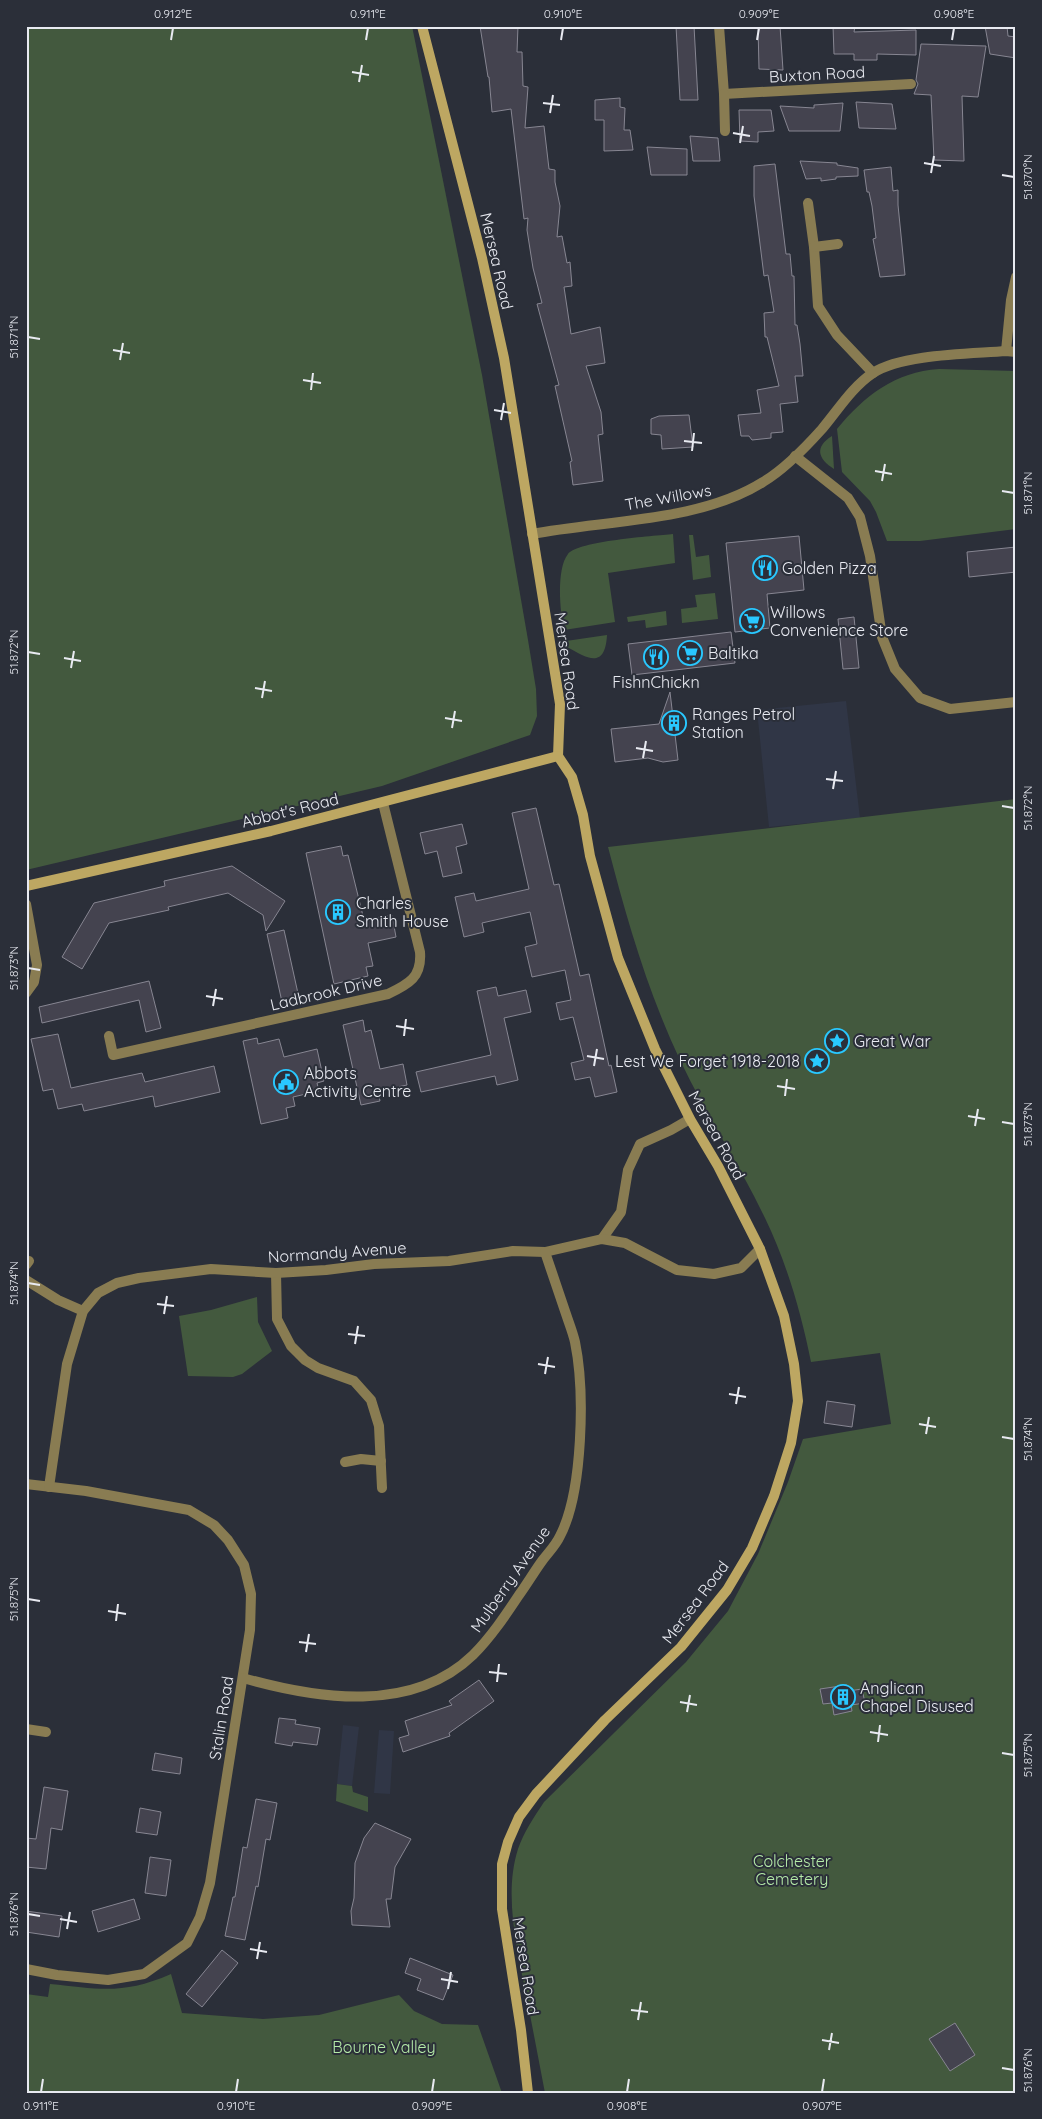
<svg xmlns="http://www.w3.org/2000/svg" width="1042" height="2119" viewBox="0 0 1042 2119" font-family="Quicksand,sans-serif">
<rect width="100%" height="100%" fill="#2b2f39"/>
<g fill="#303646">
<path d="M846,701l14,117 -91,9 -12,-117z"/>
<path d="M343,1725l16,2 -7,59 -15,-2z"/>
<path d="M379,1730l15,1 -4,63 -16,-1z"/>
</g>
<g fill="#43593e">
<path d="M26,26h386l70,349 46,265 8,49 1,27 -7,19 -148,51 -356,84z"/>
<path d="M939,369l77,2v158l-96,12h-33l-11,-29 -6,-11 -28,-29 -5,-43c27,-33 58,-57 102,-60z"/>
<path d="M832,436l2,33c-16,-10 -20,-22 -2,-33z"/>
<path d="M673,534l2,29 -67,10 7,49 -51,8c-4,-18 -8,-61 4,-76 10,-13 85,-18 105,-20z"/>
<path d="M689,535h4l3,22 13,-2 2,22 -18,3z"/>
<path d="M715,593l3,26 -36,4 -1,-14 16,-2 -2,-12z"/>
<path d="M666,611l1,14 -21,3 -1,-8 -17,2 -1,-5z"/>
<path d="M607,635c-2,35 -20,23 -40,12l-1,-6z"/>
<path d="M1016,799v1294h-471c-6,-31 -12,-63 -18,-94 -9,-47 -24,-103 -9,-150 6,-17 16,-32 26,-47l142,-140 42,-51 30,-57 30,-72 15,-43 88,-15 -11,-71 -69,9c-10,-50 -24,-98 -46,-144 -25,-53 -59,-103 -84,-156 -33,-69 -54,-142 -73,-215z"/>
<path d="M257,1297l1,25 14,29 -30,23 -9,3 -45,-1 -9,-60 32,-6z"/>
<path d="M337,1784l15,2 1,6 15,5v15l-32,-11z"/>
<path d="M171,1974l11,39 81,6 56,-4 80,-20 15,16 28,13 36,1 24,68h-476v-99l22,3 2,-13c50,5 73,11 121,-10z"/>
</g>
<g fill="#44434f" stroke="#878692">
<path d="M480,26h38l-1,26h5l1,34 5,1 -3,41 19,-2 5,43 6,1v12l5,24 -3,31 5,-1 5,27 3,-1 2,24 -8,1 7,47 29,-7 5,36 -19,3 15,46 2,22 -5,1 5,46 -30,4 -3,-23 2,-1 -17,-75 4,-1 -22,-81 5,-1 -9,-35 -6,-38 1,-12 -4,1 -13,-110 -19,3 -3,-35h-1z"/>
<path d="M676,26h18l4,74h-18z"/>
<path d="M758,26h22l3,44 -24,-1z"/>
<path d="M833,26h22l-1,6 62,-2v25l-39,-1v6h-23v-6h-20z"/>
<path d="M985,26h22l1,10 8,1v21l-26,-4z"/>
<path d="M921,44l65,2 -8,51 -16,-1 2,65 -30,-1 -3,-65 -17,-1 4,-10 -2,-4z"/>
<path d="M620,98v9l5,1 -1,22h6l3,20 -29,1v-31h-9v-20z"/>
<path d="M856,102l36,2 4,25 -37,-1z"/>
<path d="M843,103l-3,28h-51l-9,-25 34,2v-3z"/>
<path d="M739,110h32l3,21 -16,1v10l-18,-1z"/>
<path d="M690,136l28,2 2,23h-27z"/>
<path d="M647,147l40,2v26h-36z"/>
<path d="M800,161l37,2v2l21,3v8l-22,1v2l-15,2v-3l-15,1z"/>
<path d="M775,164l11,90h4l2,22h2l1,49h2l3,19 3,32h-8l3,26 -18,2 3,28 -12,1v5l-19,2 -3,-4h-8l-3,-21 23,-2 -4,-23 22,-4 -12,-49h-2l-1,-24 10,-1 -6,-37 -4,1 -10,-80v-30z"/>
<path d="M891,167l2,24 5,-1v15l7,70 -25,2 -7,-38 3,-1 -4,-32 -3,-14h-2l-3,-22z"/>
<path d="M689,415l4,32 -31,2 -1,-14 -10,-1v-15l8,-3z"/>
<path d="M799,536l5,54 -37,4 3,34 -35,4 -9,-89z"/>
<path d="M1016,547v25l-47,5 -2,-25z"/>
<path d="M854,617l5,51 -16,1 -5,-50z"/>
<path d="M731,632l4,31 -103,12 -4,-31z"/>
<path d="M670,692l8,68 -15,2 -15,-4 -33,4 -4,-33 48,-5z"/>
<path d="M536,808l18,77 5,-1 21,92 9,-2 20,92 2,-1 6,27 -22,5 -5,-20 -15,3 -4,-17 13,-3 -11,-43 -13,3 -4,-17 15,-3 -6,-30 -33,7 -7,-30 12,-3 -7,-32 -48,11 2,9 -20,5 -9,-40 19,-4 2,8 53,-12 -17,-76z"/>
<path d="M462,824l5,20 -11,3 6,26 -19,4 -6,-26 -12,3 -5,-21z"/>
<path d="M341,846l2,10 5,-1 16,65 28,-5 4,22 -28,6 5,23 -7,1 2,9 -34,8 -28,-131z"/>
<path d="M232,866l53,35 -19,30 -3,-16 -35,-22 -60,14 1,3 -60,13 -27,46 -20,-12 32,-54 71,-17 -1,-5z"/>
<path d="M284,930l15,68 -17,4 -15,-68z"/>
<path d="M149,981l12,47 -15,4 -7,-32 -97,23 -3,-16z"/>
<path d="M496,987l2,9 28,-6 5,22 -27,6 14,62 -21,5 -2,-9 -74,16 -5,-20 75,-17 -14,-64z"/>
<path d="M363,1020l2,12 6,-2 9,39 23,-5 4,21 -29,6 2,10 -19,4 -18,-80z"/>
<path d="M58,1034l13,54 71,-15 3,9 69,-16 6,26 -65,15 -2,-11 -69,15 -2,-7 -24,5 -5,-20 -10,2 -12,-52z"/>
<path d="M257,1038l1,6 21,-5 5,18 33,-8 7,32 -7,2 2,8 -26,6 2,9 -9,2 2,10 -27,6 -18,-83z"/>
<path d="M827,1401l28,4 -3,22 -28,-4z"/>
<path d="M479,1680l15,21 -45,32 1,3 -47,16 -4,-14 10,-3 -4,-14 47,-16 -3,-4z"/>
<path d="M847,1685l1,6 14,-2 3,14 -14,2 1,6 -18,4 -2,-12 -9,1 -3,-15z"/>
<path d="M279,1718l17,2 -1,4 25,4 -3,17 -24,-3 -1,4 -17,-3z"/>
<path d="M155,1753l27,5 -2,16 -28,-4z"/>
<path d="M44,1787l24,4 -6,39 -11,-2 -5,41 -20,-2v-29l10,1z"/>
<path d="M256,1799l21,4 -7,37 -4,-1 -8,48 -2,-1 -11,54 -20,-4 8,-39h2l8,-50 4,1z"/>
<path d="M140,1808l21,4 -4,23 -21,-3z"/>
<path d="M375,1823l36,16 -16,28 -4,32h-5l4,28 -38,-2 -1,-14 3,-13 1,-35 9,-25z"/>
<path d="M150,1857l21,3 -5,36 -21,-3z"/>
<path d="M134,1899l6,20 -42,13 -6,-21z"/>
<path d="M26,1911l36,5 -3,21 -33,-5z"/>
<path d="M222,1950l16,13 -36,44 -16,-13z"/>
<path d="M410,1958l43,17 -10,25 -26,-10 4,-11 -16,-6z"/>
<path d="M955,2023l20,32 -25,16 -21,-32z"/>
</g>
<g fill="none" stroke-linecap="round" stroke-linejoin="round">
<g stroke="#897c52" stroke-width="10">
<path d="M719,26l5,68 187,-10"/>
<path d="M724,94l1,37"/>
<path d="M808,203l6,44 4,59 19,29 36,38"/>
<path d="M814,247l24,-3"/>
<path d="M1006,351l5,-51 5,-23"/>
<path d="M795,456l53,42 12,19 10,39 12,81 13,32 25,29 30,11 66,-7"/>
<path d="M532,534c73,-14 168,-12 231,-52 22,-13 42,-34 59,-53 16,-19 30,-42 51,-56 29,-19 97,-19 133,-22l10,1"/>
<path d="M26,904l11,61 -3,17 -8,11"/>
<path d="M109,1036l4,19 275,-61c21,-10 34,-17 32,-42l-37,-149"/>
<path d="M602,1239l19,-27 7,-42 12,-26 31,-14 19,-11"/>
<path d="M26,1265l3,-4"/>
<path d="M276,1273l1,46 14,27 14,14 13,8 36,13 17,19 8,26 3,62"/>
<path d="M26,1280l32,20 25,11"/>
<path d="M345,1462l16,-3 20,2"/>
<path d="M26,1484l60,7 103,19 25,15 14,15 16,25 7,29 -1,36 -40,253 -10,34 -13,26 -43,31 -36,6 -51,-5 -31,-6"/>
<path d="M49,1487l18,-123 16,-53 15,-18 19,-10 22,-5 72,-9 65,4 50,-3 48,-6 75,-3 64,-10 32,1 57,-13 23,4 52,27 37,4 27,-6 19,-19"/>
<path d="M243,1678c74,21 169,36 230,-23 18,-18 32,-39 46,-60 8,-11 15,-23 23,-34 6,-8 14,-16 18,-25 23,-44 25,-145 15,-194 -2,-9 -6,-19 -9,-28 -7,-21 -14,-41 -21,-62"/>
<path d="M26,1729l20,3"/>
</g>
<g stroke="#bda762" stroke-width="10">
<path d="M422,26l60,232 22,100 56,346 -2,52 14,21 11,38 7,41 28,102 37,91 35,70 28,47 42,83 24,67 10,48 4,37 -7,42 -17,53 -22,52 -25,42 -46,57 -76,73 -69,74 -17,23 -11,25 -6,22v45l19,121 7,63"/>
<path d="M26,886l245,-55 287,-75"/>
</g>
</g>
<path fill="none" stroke="#e8eaf1" stroke-width="2" d="M171,40l2,-12M366,40l2,-12M561,40l2,-12M757,40l2,-12M952,40l2,-12M352,72l17,3M359,82l3,-17M543,103l17,2M550,113l3,-18M733,133l17,3M740,143l3,-17M924,163l17,3M931,173l3,-17M1002,175l12,2M28,337l12,2M113,350l17,3M120,360l3,-17M303,380l18,3M311,390l2,-17M494,410l17,3M501,420l3,-17M684,441l18,2M692,451l2,-18M875,471l17,3M882,481l3,-17M1002,491l12,2M28,652l12,2M64,658l17,3M71,668l3,-17M255,688l17,3M262,698l3,-17M445,718l17,3M452,728l3,-17M636,748l17,3M643,758l3,-17M826,779l17,2M833,789l3,-18M1002,806l12,2M28,968l12,2M206,996l17,3M213,1006l3,-17M396,1026l18,3M404,1036l2,-17M587,1056l17,3M594,1066l3,-17M777,1086l18,3M785,1096l2,-17M968,1116l17,3M1002,1122l12,2M975,1126l3,-17M28,1283l12,2M157,1304l17,2M164,1314l3,-18M348,1334l17,2M355,1344l3,-18M538,1364l17,3M545,1374l3,-17M729,1394l17,3M736,1404l3,-17M919,1424l17,3M926,1434l3,-17M1002,1437l12,2M28,1599l12,2M108,1611l18,3M116,1621l2,-17M299,1642l17,2M306,1652l3,-18M489,1672l18,2M497,1682l2,-18M680,1702l17,3M687,1712l3,-17M870,1732l18,3M878,1742l2,-17M1002,1753l12,2M28,1914l12,2M60,1919l17,3M67,1929l3,-17M250,1949l17,3M257,1959l3,-17M441,1979l17,3M448,1989l3,-17M631,2010l17,2M638,2020l3,-18M822,2040l17,3M829,2050l3,-17M1002,2068l12,2M41,2092l2,-13M236,2092l2,-13M432,2092l2,-13M627,2092l2,-13M822,2092l2,-13"/>
<defs>
<symbol id="restaurant-ring" viewBox="-11 -11 22 22"><circle r="9.5" fill="#2b2f39" stroke="#29c8ff" stroke-width="1.5"/><path d="M-5-6h1v4h1v-4h1v4h1v-4h1v5L-1.5 .5V6h-2V.5L-5-1ZM5-6V6H3V1.5H1.5Q1.5-4 5-6Z" fill="#29c8ff"/></symbol>
<symbol id="supermarket-ring" viewBox="-11 -11 22 22"><circle r="9.5" fill="#2b2f39" stroke="#29c8ff" stroke-width="1.5"/><path d="M-6-5.5h2.5l.6 2H6L4.5 2H-2.5L-4.4-4H-6ZM-1.5 3.2a1.3 1.3 0 1 0 .1 0ZM3 3.2a1.3 1.3 0 1 0 .1 0Z" fill="#29c8ff"/></symbol>
<symbol id="building-ring" viewBox="-11 -11 22 22"><circle r="9.5" fill="#2b2f39" stroke="#29c8ff" stroke-width="1.5"/><path d="M-4-6H4V6H1V3H-1V6H-4ZM-2.5-4.3h1.7v1.8h-1.7ZM.8-4.3h1.7v1.8H.8ZM-2.5-1h1.7V.8h-1.7ZM.8-1h1.7V.8H.8Z" fill="#29c8ff"/></symbol>
<symbol id="sight-ring" viewBox="-11 -11 22 22"><circle r="9.5" fill="#2b2f39" stroke="#29c8ff" stroke-width="1.5"/><path d="M0-6L1.8-2.2L6-1.7L2.9 1.2L3.7 5.4L0 3.3L-3.7 5.4L-2.9 1.2L-6-1.7L-1.8-2.2Z" fill="#29c8ff"/></symbol>
<symbol id="civic-ring" viewBox="-11 -11 22 22"><circle r="9.5" fill="#2b2f39" stroke="#29c8ff" stroke-width="1.5"/><path d="M-.6-6.5H3V-4.5H.6V-3L4-1V1h2V6H-6V1h2V-1L-.6-3ZM-1.2 2.5V6h2.4V2.5Z" fill="#29c8ff"/></symbol>
</defs>
<g fill-rule="evenodd">
<use href="#restaurant-ring" x="751" y="554" width="28" height="28"/>
<use href="#supermarket-ring" x="738" y="607" width="28" height="28"/>
<use href="#supermarket-ring" x="676" y="639" width="28" height="28"/>
<use href="#restaurant-ring" x="642" y="643" width="28" height="28"/>
<use href="#building-ring" x="660" y="709" width="28" height="28"/>
<use href="#building-ring" x="324" y="898" width="28" height="28"/>
<use href="#sight-ring" x="823" y="1027" width="28" height="28"/>
<use href="#sight-ring" x="803" y="1047" width="28" height="28"/>
<use href="#civic-ring" x="272" y="1068" width="28" height="28"/>
<use href="#building-ring" x="829" y="1683" width="28" height="28"/>
</g>
<g text-anchor="middle" dominant-baseline="central" stroke-width="4" stroke-linejoin="round" paint-order="stroke">
<g font-size="16" fill="#e8eaf1" stroke="#2b2f39">
<text transform="translate(817 74) rotate(-3)">Buxton Road</text>
<text transform="translate(497 261) rotate(77)">Mersea Road</text>
<text transform="translate(668 497) rotate(-10)">The Willows</text>
<text transform="translate(567 661) rotate(82)">Mersea Road</text>
<text transform="translate(290 810) rotate(-14)">Abbot's Road</text>
<text transform="translate(326 992) rotate(-13)">Ladbrook Drive</text>
<text transform="translate(717 1135) rotate(61)">Mersea Road</text>
<text transform="translate(337 1252) rotate(-4)">Normandy Avenue</text>
<text transform="translate(510 1579) rotate(-55)">Mulberry Avenue</text>
<text transform="translate(695 1602) rotate(-53)">Mersea Road</text>
<text transform="translate(221 1718) rotate(-81)">Stalin Road</text>
<text transform="translate(526 1966) rotate(81)">Mersea Road</text>
</g>
<g font-size="16" fill="#e8eaf1" stroke="#2b2f39" text-anchor="start">
<text x="782" y="568">Golden Pizza</text>
<text x="770" y="612">Willows<tspan x="770" dy="18">Convenience Store</tspan></text>
<text x="708" y="653">Baltika</text>
<text x="656" y="682" text-anchor="middle">FishnChickn</text>
<text x="692" y="714">Ranges Petrol<tspan x="692" dy="18">Station</tspan></text>
<text x="356" y="903">Charles<tspan x="356" dy="18">Smith House</tspan></text>
<text x="854" y="1041">Great War</text>
<text x="800" y="1061" text-anchor="end">Lest We Forget 1918-2018</text>
<text x="304" y="1073">Abbots<tspan x="304" dy="18">Activity Centre</tspan></text>
<text x="860" y="1688">Anglican<tspan x="860" dy="18">Chapel Disused</tspan></text>
</g>
<g font-size="16" fill="#b5eba8" stroke="#2b2f39">
<text x="792" y="1861">Colchester<tspan x="792" dy="18">Cemetery</tspan></text>
<text x="384" y="2047">Bourne Valley</text>
</g>
</g>
<rect width="1042" height="2119" fill="none" stroke="#2b2f39" stroke-width="55"/>
<rect x="28" y="28" width="986" height="2064" fill="none" stroke="#e8eaf1" stroke-width="2"/>
<g font-size="12" text-anchor="middle" fill="#e8eaf1">
<text x="173" y="18">0.912°E</text>
<text x="368" y="18">0.911°E</text>
<text x="563" y="18">0.910°E</text>
<text x="759" y="18">0.909°E</text>
<text x="954" y="18">0.908°E</text>
<text transform="translate(1028 177) rotate(-90)" y="4">51.870°N</text>
<text transform="translate(14 337) rotate(-90)" y="4">51.871°N</text>
<text transform="translate(1028 493) rotate(-90)" y="4">51.871°N</text>
<text transform="translate(14 652) rotate(-90)" y="4">51.872°N</text>
<text transform="translate(1028 808) rotate(-90)" y="4">51.872°N</text>
<text transform="translate(14 968) rotate(-90)" y="4">51.873°N</text>
<text transform="translate(1028 1124) rotate(-90)" y="4">51.873°N</text>
<text transform="translate(14 1283) rotate(-90)" y="4">51.874°N</text>
<text transform="translate(1028 1439) rotate(-90)" y="4">51.874°N</text>
<text transform="translate(14 1599) rotate(-90)" y="4">51.875°N</text>
<text transform="translate(1028 1755) rotate(-90)" y="4">51.875°N</text>
<text transform="translate(14 1914) rotate(-90)" y="4">51.876°N</text>
<text transform="translate(1028 2070) rotate(-90)" y="4">51.876°N</text>
<text x="41" y="2110">0.911°E</text>
<text x="236" y="2110">0.910°E</text>
<text x="432" y="2110">0.909°E</text>
<text x="627" y="2110">0.908°E</text>
<text x="822" y="2110">0.907°E</text>
</g>
</svg>
